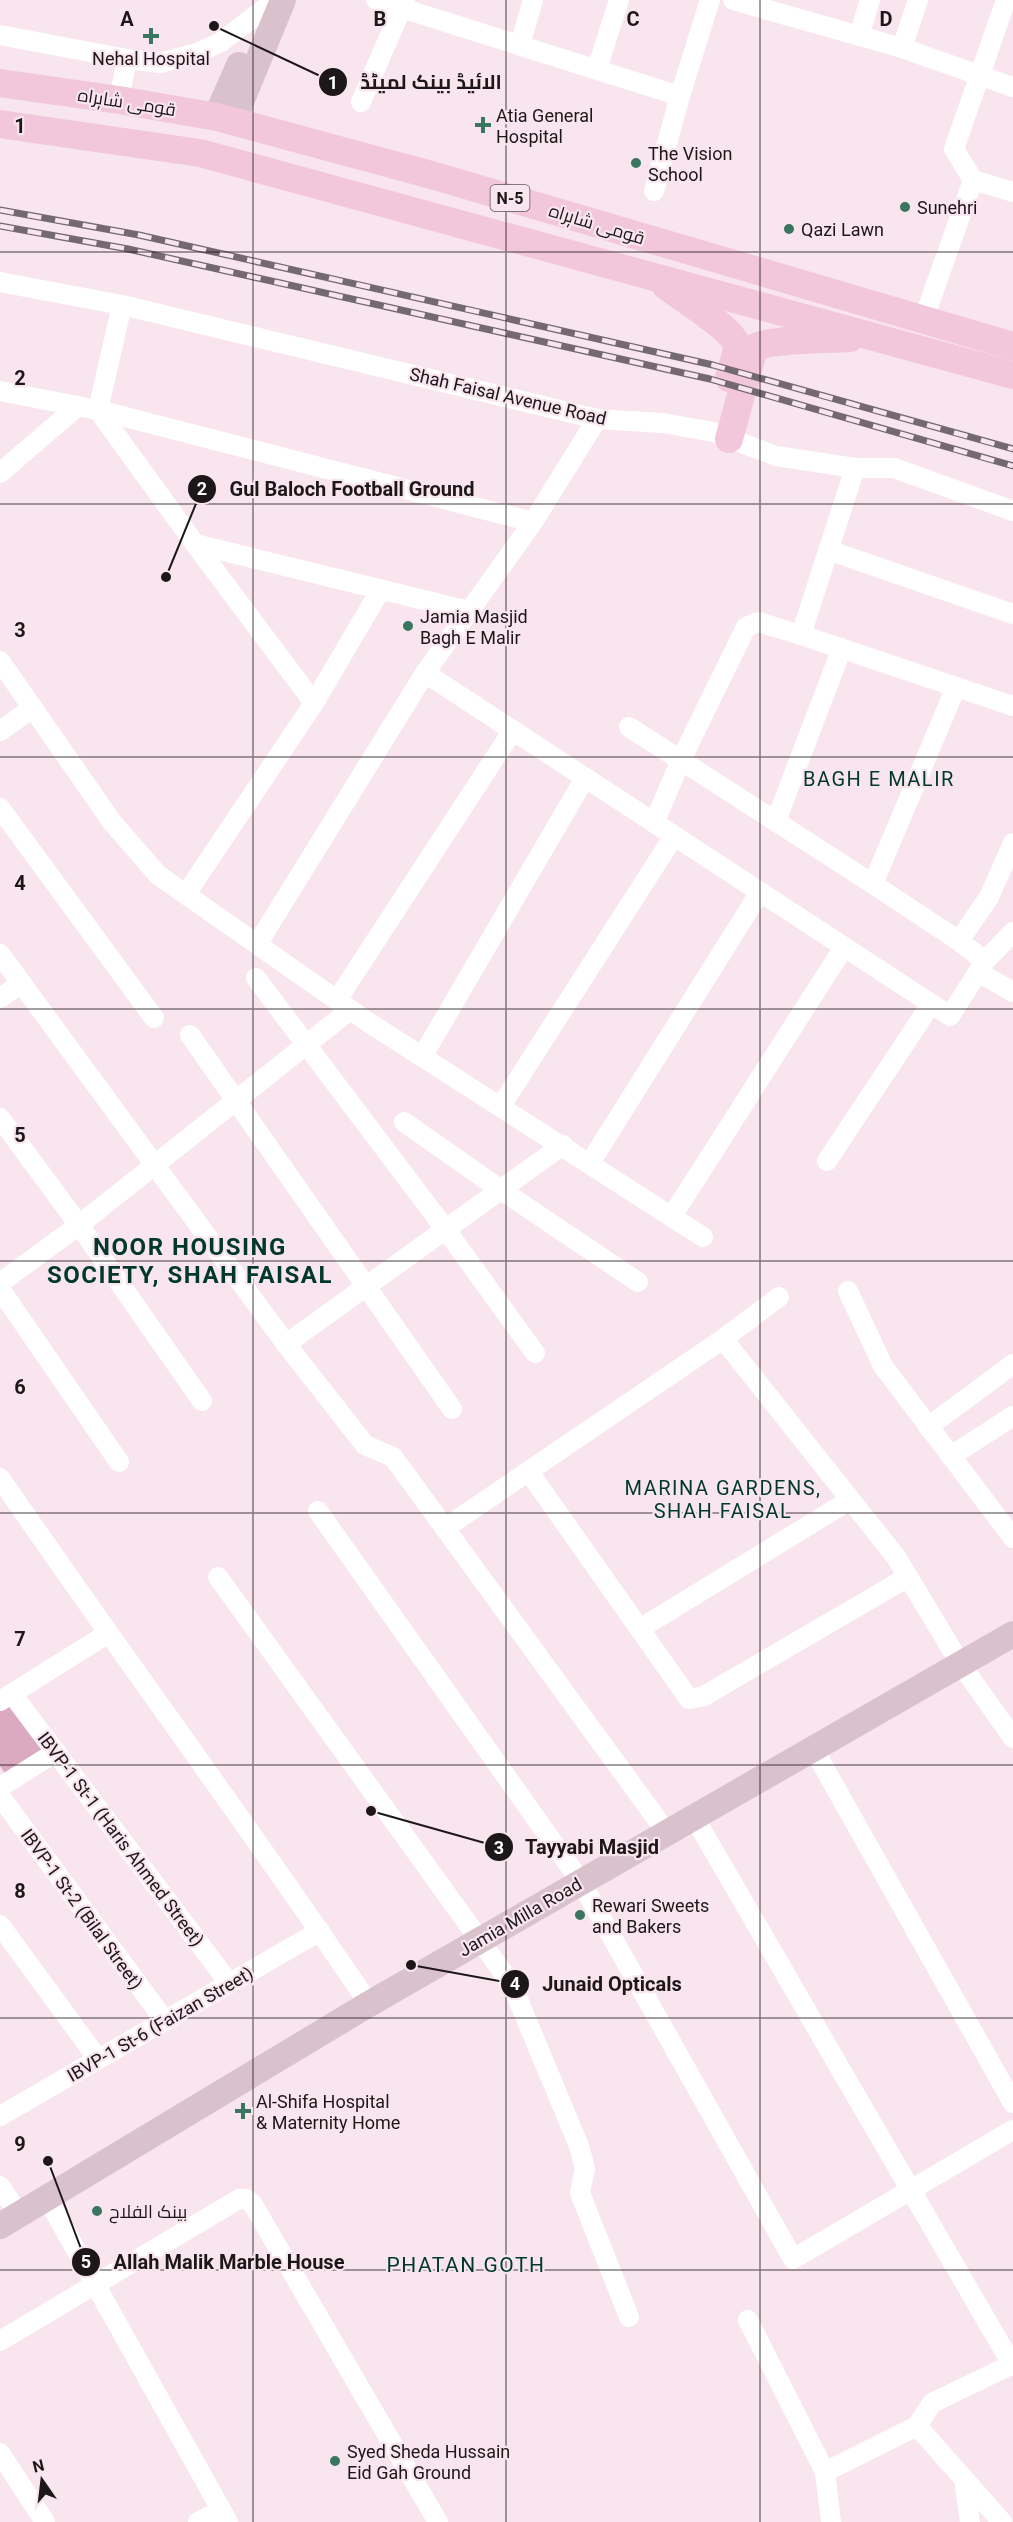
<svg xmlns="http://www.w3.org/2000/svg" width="1013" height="2522" viewBox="0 0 1013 2522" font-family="Roboto,Cairo,sans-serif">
<rect width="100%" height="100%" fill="#f8e5ee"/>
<path fill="#dba9c1" d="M12,1700l37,53 -41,25 -8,-12v-58z"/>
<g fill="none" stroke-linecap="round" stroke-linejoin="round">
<g stroke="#fff" stroke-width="20">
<path d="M376,0l304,96"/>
<path d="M733,0l169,48 111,39"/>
<path d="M1006,0l-52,149 19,31 40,12"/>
<path d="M0,35l127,24 -8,41"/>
<path d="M859,36l11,-36"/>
<path d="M520,45l13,-45"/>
<path d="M902,48l16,-48"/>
<path d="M127,59l33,4 37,-10 24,-11 43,-33"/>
<path d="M597,69l22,-69"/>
<path d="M361,102l44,-102"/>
<path d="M654,191l26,-95 30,-96"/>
<path d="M0,282l122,23 475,114 66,4 50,9 63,24 79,12h39l119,43"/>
<path d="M122,305l-24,105 97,134 119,159"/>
<path d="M923,321l50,-141"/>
<path d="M0,391l98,19 435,112"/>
<path d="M0,473l78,-67"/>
<path d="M195,544l274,67"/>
<path d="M828,550l185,64"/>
<path d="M801,635l54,-167"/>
<path d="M0,661l112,161 46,53 210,147 335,215"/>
<path d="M425,673l525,343 35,-55 -26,-20 -86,-57 -244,-157"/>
<path d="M0,731l33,-23"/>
<path d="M0,808l154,210"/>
<path d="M776,821l66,-173"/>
<path d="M654,823l27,-63 65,-133 12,-5 43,13 212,71"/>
<path d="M873,884l83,-197"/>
<path d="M186,894l128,-191 67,-114"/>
<path d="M959,941l30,-44 24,-54"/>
<path d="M258,943l167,-270 108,-151 64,-103"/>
<path d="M0,954l286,390 79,101 28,12 274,376"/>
<path d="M985,961l28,-29"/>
<path d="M978,972l35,20"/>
<path d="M256,978l190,252 89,123"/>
<path d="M0,998l22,-15"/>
<path d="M337,1000l176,-270"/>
<path d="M190,1035l262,374"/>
<path d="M422,1057l163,-279"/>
<path d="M501,1106l173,-270"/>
<path d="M0,1118l79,107 123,176"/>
<path d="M404,1122l97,68 137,92"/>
<path d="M827,1161l104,-157"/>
<path d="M590,1163l170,-271"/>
<path d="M672,1216l172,-269"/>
<path d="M0,1283l79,-58 271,-215"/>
<path d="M0,1289l119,173"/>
<path d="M848,1291l35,75 130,172"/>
<path d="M723,1339l56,-42"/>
<path d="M286,1344l277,-199"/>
<path d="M928,1427l85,-63"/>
<path d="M951,1456l62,-40"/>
<path d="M529,1472l160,227 15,-3 204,-119"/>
<path d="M0,1478c121,176 249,348 369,526"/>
<path d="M318,1511l263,371 212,377 220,-129"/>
<path d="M445,1528l278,-189 173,218 64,106 53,75"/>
<path d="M218,1577l294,408 67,161 6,22 -5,25 49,124"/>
<path d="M641,1628l209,-128"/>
<path d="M12,1694l217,289"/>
<path d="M0,1701l107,-67"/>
<path d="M813,1748l200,355"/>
<path d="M0,1787l56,-35"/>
<path d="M0,1796l165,225"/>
<path d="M694,1817l319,549"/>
<path d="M0,1925l98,134"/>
<path d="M0,2116l320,-185"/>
<path d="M0,2186l19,29"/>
<path d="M47,2198l181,324"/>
<path d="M748,2320l77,152"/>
<path d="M0,2341l239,-142h7l6,4 186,319"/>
<path d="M917,2426l85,96"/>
<path d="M0,2453l45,69"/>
<path d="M964,2480l6,42"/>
<path d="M198,2522l23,-12"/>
<path d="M831,2522l-6,-50 92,-46 15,-23 81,-39"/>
</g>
<g stroke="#dac2cd" stroke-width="26">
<path d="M216,117l23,-52"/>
<path d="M236,122l5,-20 42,-102"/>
<path d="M0,2226l369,-222 644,-370"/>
</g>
<g stroke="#f2c7db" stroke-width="28">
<path d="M0,83l119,17 98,17 218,59 578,170"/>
<path d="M0,124l200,29 813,222"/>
<path d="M666,286c14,11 70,45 71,60 0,10 -6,23 -8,32"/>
<path d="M729,439l25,-91c18,-10 73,-8 96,-10"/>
</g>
<defs>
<g id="rail">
<path d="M0,210l139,25 574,130 300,84"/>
<path d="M0,226l128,23 582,130 303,87"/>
</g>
</defs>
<use href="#rail" stroke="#74696f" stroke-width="7"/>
<use href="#rail" stroke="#f8e5ee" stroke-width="4.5" stroke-dasharray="14" stroke-linecap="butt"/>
</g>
<path fill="none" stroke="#1d171a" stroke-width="1.5" stroke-opacity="0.55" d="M253,0v2522M506,0v2522M760,0v2522M0,252h1013M0,504h1013M0,757h1013M0,1009h1013M0,1261h1013M0,1513h1013M0,1765h1013M0,2018h1013M0,2270h1013"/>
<g fill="#397560" stroke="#f8e5ee" stroke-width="2">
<path d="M148 27h6v6h6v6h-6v6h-6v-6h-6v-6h6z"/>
<path d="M480 116h6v6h6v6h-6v6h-6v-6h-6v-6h6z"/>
<circle cx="636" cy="163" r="6"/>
<circle cx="905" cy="207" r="6"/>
<circle cx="789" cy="229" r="6"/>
<circle cx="408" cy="626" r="6"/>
<circle cx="580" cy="1915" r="6"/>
<path d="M240 2102h6v6h6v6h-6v6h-6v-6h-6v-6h6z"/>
<circle cx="97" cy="2211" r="6"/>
<circle cx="335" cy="2461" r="6"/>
</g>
<g text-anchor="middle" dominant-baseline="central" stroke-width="4.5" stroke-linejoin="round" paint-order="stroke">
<rect fill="#f8e5ee" stroke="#5f555a" stroke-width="1.5" x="490.5" y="185" width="39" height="26" rx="4.5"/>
<g font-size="16" font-weight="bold" fill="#1d171a">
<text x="510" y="198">N-5</text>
</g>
<g font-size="18" fill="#1d171a" stroke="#f8e5ee" text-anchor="start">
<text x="151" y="58" text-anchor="middle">Nehal Hospital</text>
<text x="496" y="115">Atia General<tspan x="496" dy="21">Hospital</tspan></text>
<text x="648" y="153">The Vision<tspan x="648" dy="21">School</tspan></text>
<text x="917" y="207">Sunehri</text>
<text x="801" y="229">Qazi Lawn</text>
<text x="420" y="616">Jamia Masjid<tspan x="420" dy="21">Bagh E Malir</tspan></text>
<text x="592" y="1905">Rewari Sweets<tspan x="592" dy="21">and Bakers</tspan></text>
<text x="256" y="2101">Al-Shifa Hospital<tspan x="256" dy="21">&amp; Maternity Home</tspan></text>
<text x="109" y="2211">بینک الفلاح</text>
<text x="347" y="2451">Syed Sheda Hussain<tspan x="347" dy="21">Eid Gah Ground</tspan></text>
</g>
<g font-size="18" fill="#1d171a" stroke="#f8e5ee">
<text transform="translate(127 102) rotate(9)">قومی شاہراہ</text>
<text transform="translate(597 224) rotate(17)">قومی شاہراہ</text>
<text transform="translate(508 396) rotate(13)">Shah Faisal Avenue Road</text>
<text transform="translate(121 1839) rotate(53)">IBVP-1 St-1 (Haris Ahmed Street)</text>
<text transform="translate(82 1909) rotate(54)">IBVP-1 St-2 (Bilal Street)</text>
<text transform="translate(520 1917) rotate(-30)">Jamia Milla Road</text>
<text transform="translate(160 2024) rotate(-30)">IBVP-1 St-6 (Faizan Street)</text>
</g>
<g font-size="20" letter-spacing="1.5" fill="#013829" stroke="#f8e5ee">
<text x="879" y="779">BAGH E MALIR</text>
<text x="723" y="1488">MARINA GARDENS,<tspan x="723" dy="23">SHAH FAISAL</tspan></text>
</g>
<g font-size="21" letter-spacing="1.5" fill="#013829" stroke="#f8e5ee">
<text x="466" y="2265">PHATAN GOTH</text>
</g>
<g font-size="24" font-weight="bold" letter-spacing="1.5" fill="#013829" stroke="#f8e5ee">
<text x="190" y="1247">NOOR HOUSING<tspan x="190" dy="28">SOCIETY, SHAH FAISAL</tspan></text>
</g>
</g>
<g font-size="20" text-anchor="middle" font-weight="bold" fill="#1d171a" stroke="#f8e5ee" stroke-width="4.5" stroke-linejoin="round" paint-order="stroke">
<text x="127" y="26">A</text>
<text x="380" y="26">B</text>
<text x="633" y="26">C</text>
<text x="886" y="26">D</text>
<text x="20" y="133">1</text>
<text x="20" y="385">2</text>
<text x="20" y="637">3</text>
<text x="20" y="890">4</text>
<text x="20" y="1142">5</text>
<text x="20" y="1394">6</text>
<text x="20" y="1646">7</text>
<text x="20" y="1898">8</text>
<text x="20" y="2151">9</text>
</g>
<path fill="none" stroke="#1d171a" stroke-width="2" d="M214 26L333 82M166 577L202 489M371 1811L499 1847M411 1965L515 1984M48 2161L86 2262"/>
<g fill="#1d171a" stroke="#f8e5ee" stroke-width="2">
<circle cx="214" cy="26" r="6"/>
<circle cx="166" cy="577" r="6"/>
<circle cx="371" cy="1811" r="6"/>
<circle cx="411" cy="1965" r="6"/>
<circle cx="48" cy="2161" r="6"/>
<circle cx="333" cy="82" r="15"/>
<circle cx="202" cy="489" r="15"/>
<circle cx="499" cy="1847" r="15"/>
<circle cx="515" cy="1984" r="15"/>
<circle cx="86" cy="2262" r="15"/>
</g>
<g font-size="18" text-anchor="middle" font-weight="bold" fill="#fff">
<text x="333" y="89">1</text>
<text x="202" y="495">2</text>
<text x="499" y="1854">3</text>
<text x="515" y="1990">4</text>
<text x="86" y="2268">5</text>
</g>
<g font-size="20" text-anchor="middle" font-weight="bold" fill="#1d171a" stroke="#f8e5ee" stroke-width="4.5" stroke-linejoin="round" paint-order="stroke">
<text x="431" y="89">الائیڈ بینک لمیٹڈ</text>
<text x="352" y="496">Gul Baloch Football Ground</text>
<text x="592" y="1854">Tayyabi Masjid</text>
<text x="612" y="1991">Junaid Opticals</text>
<text x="229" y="2269">Allah Malik Marble House</text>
</g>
<g transform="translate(42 2480) rotate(346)" stroke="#f8e5ee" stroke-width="4.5" paint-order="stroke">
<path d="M0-4.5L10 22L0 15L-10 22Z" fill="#1d171a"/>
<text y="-9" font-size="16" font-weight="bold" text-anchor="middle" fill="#1d171a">N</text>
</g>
</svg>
